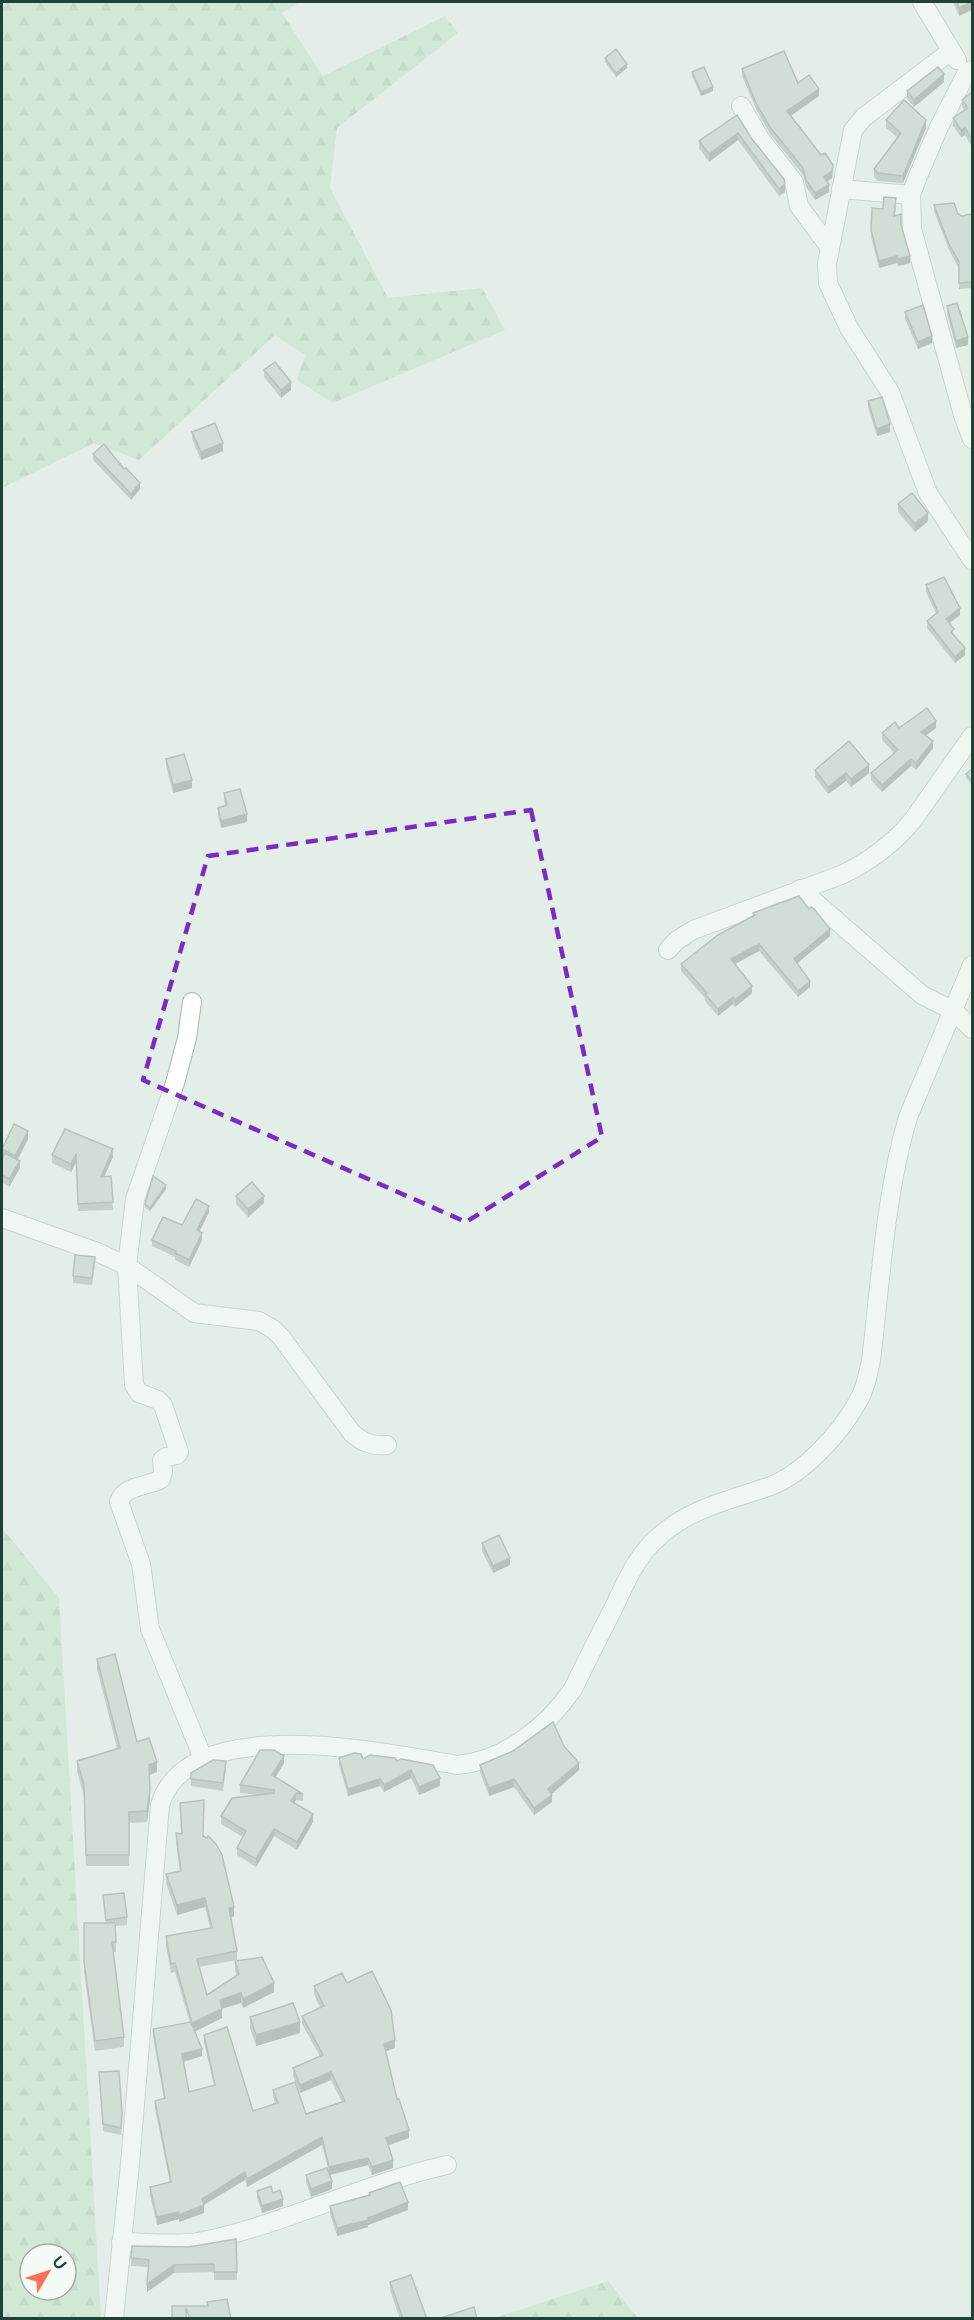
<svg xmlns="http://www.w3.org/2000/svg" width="974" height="2320" viewBox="0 0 974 2320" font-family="Raleway,sans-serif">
<defs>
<pattern id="forest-firs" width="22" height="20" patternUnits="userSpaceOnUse" patternTransform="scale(1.5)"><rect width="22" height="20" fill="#bbe0c2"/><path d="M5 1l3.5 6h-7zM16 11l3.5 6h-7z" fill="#a0c1a7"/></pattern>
</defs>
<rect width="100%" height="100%" fill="#e3eee8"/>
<g fill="url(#forest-firs)" fill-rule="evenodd">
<path d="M2,2h298l-18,11 41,63 122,-60 13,17 -121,95 -7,60 58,110 94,-10 23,42 -172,73 -36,-23 8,-25 -30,-20 -136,125 -45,-17 -92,45v-99l3,-2 -3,-8z"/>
<path d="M2,1528l57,70 42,720h-99zM30,2254h36v36h-36z"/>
<path d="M608,2281l30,37h-144z"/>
</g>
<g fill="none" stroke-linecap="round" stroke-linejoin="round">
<defs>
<g id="minor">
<path d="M922,2l35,58"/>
<path d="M951,51l-87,66 -11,13 -26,134 1,19 21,45 41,64 38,101 44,67"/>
<path d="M972,70l-6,4 -27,53 -21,49 -7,19 1,34 51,186 9,24"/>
<path d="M741,106l20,34 33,42 5,24 31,42"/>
<path d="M841,189l70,6"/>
<path d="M800,889l122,106 32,16 18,18"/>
<path d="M668,950l8,-9 17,-11 148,-55c28,-13 52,-31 72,-55l59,-84"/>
<path d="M192,1002l-5,36 -12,45 -40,116 -8,67 7,119 5,8 19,7 5,5 16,47 -2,3 -11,2 -4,3 1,12 -2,7c-14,8 -37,6 -42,23l22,62 9,65 53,129"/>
<path d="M2,1218l95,34 30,14 67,47 65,8 14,8 8,8 71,96c11,10 20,13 35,12"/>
<path d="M121,2242c25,0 52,4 77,0 86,-17 164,-58 249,-77"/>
<path d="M114,2318l16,-154 30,-359c28,-95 226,-52 297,-40 47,-4 90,-38 116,-76 13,-27 27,-55 41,-82 10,-21 20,-45 37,-63 34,-35 73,-42 117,-57 34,-12 72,-53 89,-84 8,-13 11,-28 14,-43 10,-81 14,-165 37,-243l64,-152"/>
</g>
</defs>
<use href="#minor" stroke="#a5b6af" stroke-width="20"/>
<use href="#minor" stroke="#fff" stroke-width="18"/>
</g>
<g fill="#9eada6">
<path d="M953,2h19l-13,14z"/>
<path d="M605,58l22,10 -11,9 -11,-15z"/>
<path d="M742,69l56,14 21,13 -28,20 42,56 -1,6 -5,4 2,10 -14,8 -9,-13 -3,-12 -33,-41 -13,-23 -15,-35z"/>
<path d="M692,72l21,19 -12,5 -9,-20z"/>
<path d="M944,82l-30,25 -7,-8v-8z"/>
<path d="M972,92v55l-7,-12 -4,2 -8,-11v-8l11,-8 -2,-3v-7z"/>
<path d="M737,115l48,77 -6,4 -41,-56 -29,22 -10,-14v-7z"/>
<path d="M886,120l40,8 -23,55 -25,-2 -4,-4v-8l24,-31 -12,-10z"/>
<path d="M896,205l-1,10 6,10 9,38 -12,3 -1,-3 -18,5 -8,-31v-7l12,-21z"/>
<path d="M934,205l28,11 10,-2v74l-13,1v-20l-11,-21 -14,-37z"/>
<path d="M947,306l21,39 -12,3 -9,-34z"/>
<path d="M905,312l27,31 -14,6 -13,-30z"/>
<path d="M264,370l27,20 -10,8 -17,-21z"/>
<path d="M868,401l22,31 -13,4 -9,-28z"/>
<path d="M192,432l31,19 -22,9 -9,-21z"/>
<path d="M93,454l47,35 -9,11 -38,-40z"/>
<path d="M898,504l30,17 -13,11 -17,-20z"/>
<path d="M926,585l34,30 -11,8 5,12 11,20 -10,8 -28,-35v-7l9,-7 -10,-22z"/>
<path d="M899,728h37l-11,8 8,12 -17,22 -5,-4 -29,26 -11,-12v-7l23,-20 -12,-13v-7z"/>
<path d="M166,759l26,29 -19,5 -7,-27z"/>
<path d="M972,769v16l-6,-7v-4z"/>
<path d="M815,770l54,3 -18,14 -5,-6 -18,13 -13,-17z"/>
<path d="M224,793l23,29 -26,6 -3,-13v-7l8,-2 -2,-5z"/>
<path d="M753,913l77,23 -33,27 13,24 -12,10 -39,-46 -24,13 17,29 -17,14 -2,-3 -15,12 -13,-15v-3l-24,-27v-7l72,-48z"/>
<path d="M28,1139l-10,21 2,8 -11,19 -7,-5v-23l1,-2h-1v-10z"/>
<path d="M52,1155l61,2 -9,19h7l2,34 -35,1 -2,-49 -5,10 -19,-9z"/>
<path d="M166,1189l-16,22 -5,-3v-4z"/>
<path d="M236,1196l28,7 -16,14 -12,-13z"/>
<path d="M209,1212l-10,19 3,9 -13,27 -14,-7v-3l-23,-11v-6z"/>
<path d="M95,1265l-3,20 -19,-2v-7z"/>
<path d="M482,1543l28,22 -17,8 -11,-22z"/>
<path d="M97,1659l40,83 20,30 -8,3 1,24 -3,23 -18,1v43h-43l-2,-70 -7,-24v-11l40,-13 -20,-79z"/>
<path d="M564,1746l15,24 -27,24v8l-18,13 -20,-28 -25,9 -9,-24v-7z"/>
<path d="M339,1758l58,3 43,25 -21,9 -8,-17 -27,14 -4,-6 -32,10 -9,-31z"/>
<path d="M284,1763l-9,14 28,17v7l-7,-1 -2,3 19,19 -16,28 -23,-14 -18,31 -19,-12v-7l6,-11 -22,-13v-8l37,-21 -18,-2v-8z"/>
<path d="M226,1768l-3,23 -32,-5v-7z"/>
<path d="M180,1803l23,33 31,80 -4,1 7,34v9l-38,7 8,28 30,-19 -2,-5v-10l39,31 -31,16 -2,-5 -19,6v9l-27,13 7,25 -19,6 6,30 25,-7 -10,-42v-8l49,76 22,-8 -2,-6v-7l33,24 36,-12 -11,-22 -31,13 -7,-17v-8l27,-12 -18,-32v-8l18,-8 -6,-14v-8l33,-3 48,65 -9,3 11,48 12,39 -21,7 5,23 -21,7 -4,-10 -38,10 2,14 -21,8 -5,-15v-7l22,-6 -6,-24 -75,42 -2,-7 -41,25v8l-25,9v-3l-22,6 -7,-30v-8l20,-4 -15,-74v-8l9,-2 -11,-62v-8l37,-6 -15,-51 -4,1 -5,-27v-10l44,-8 -5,-21 -28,8 -11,-32v-9l14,-2 -4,-29v-10l5,1z"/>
<path d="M103,1895l24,22v8l-11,1v26h-3l11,85v10l-29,4 -11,-79v-39l22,-10z"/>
<path d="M250,2017l50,16 -44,13 -6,-18z"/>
<path d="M99,2072l23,49 -1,14 -18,-4z"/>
<path d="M257,2191l16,2 10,13 -21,7 -5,-15z"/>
<path d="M369,2193l39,17 -40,15v2l-31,9 -7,-22v-8l39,-10z"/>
<path d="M236,2239l1,41h-23v-8l-40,1 -27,19 1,-25 -17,-1v-8l58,-11z"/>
<path d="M390,2282l37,37h-27l-10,-29z"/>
</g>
<g fill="#818d87">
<path d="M972,2v8l-13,6v-8z"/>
<path d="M627,64v4l-11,9v-4z"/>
<path d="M944,74v8l-30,25v-7z"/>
<path d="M713,87v4l-12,5v-4z"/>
<path d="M819,89v7l-32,22v-7z"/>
<path d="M926,120v8l-23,55v-7z"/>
<path d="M965,128v7l-4,2v-7z"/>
<path d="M738,133v7l-29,22v-8z"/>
<path d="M833,165l-1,13 -8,6v-7z"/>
<path d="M785,184v8l-6,4v-7z"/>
<path d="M829,185v7l-14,8v-7z"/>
<path d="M897,256v7l-18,5v-7z"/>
<path d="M910,256v7l-12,3v-7z"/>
<path d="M932,336v7l-14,6v-7z"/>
<path d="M968,337v8l-12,3v-7z"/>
<path d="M291,382v8l-10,8v-8z"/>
<path d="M890,424v8l-13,4v-7z"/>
<path d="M223,443v8l-22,9v-8z"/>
<path d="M140,483v6l-9,11v-6z"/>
<path d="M928,513v8l-13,11v-8z"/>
<path d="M960,608v7l-14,11v-7z"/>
<path d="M965,648v7l-10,8v-6z"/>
<path d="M936,721v7l-15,11v-7z"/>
<path d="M933,741v7l-17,22v-7z"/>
<path d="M911,759v7l-29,26v-7z"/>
<path d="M869,765v8l-18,14v-8z"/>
<path d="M846,773v8l-18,13v-7z"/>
<path d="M192,780v8l-19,5v-8z"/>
<path d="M247,814v8l-26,6v-7z"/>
<path d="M830,929v7l-36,30v-7z"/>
<path d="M759,944v7l-28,15v-7z"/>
<path d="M810,981v6l-12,10v-6z"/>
<path d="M752,986v7l-17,14v-7z"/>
<path d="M733,997v7l-15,12v-7z"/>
<path d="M28,1131v8l-13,25v-8z"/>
<path d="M113,1149v8l-12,27v-7z"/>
<path d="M76,1154v8l-5,10v-8z"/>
<path d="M20,1161v7l-11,19v-8z"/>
<path d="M166,1185v4l-16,22v-3z"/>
<path d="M264,1196v7l-16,14v-8z"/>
<path d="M209,1206v6l-12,25v-7z"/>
<path d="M202,1233v7l-13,27v-7z"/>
<path d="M510,1558v7l-17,8v-7z"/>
<path d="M284,1756v7l-12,20v-8z"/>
<path d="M157,1762v10l-8,3v-10z"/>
<path d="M579,1763v7l-31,27v-8z"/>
<path d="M411,1770v8l-27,14v-7z"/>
<path d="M440,1778v8l-21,9v-8z"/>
<path d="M380,1779v7l-32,10v-7z"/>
<path d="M514,1779v8l-25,9v-8z"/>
<path d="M150,1789v10l-3,23v-11z"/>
<path d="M296,1793v7l-5,9v-8z"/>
<path d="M552,1795v7l-18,13v-7z"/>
<path d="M313,1814v8l-16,28v-8z"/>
<path d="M274,1829v7l-18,31v-8z"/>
<path d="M205,1898v9l-28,8v-10z"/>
<path d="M234,1907v9l-5,2v-10z"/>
<path d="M274,1983v9l-31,16v-9z"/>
<path d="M241,1993v10l-21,6v-9z"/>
<path d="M222,2009v9l-30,15v-10z"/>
<path d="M300,2022v11l-44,13v-11z"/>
<path d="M395,2040v8l-11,4v-8z"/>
<path d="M202,2049v7l-20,6v-8z"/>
<path d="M331,2072v8l-31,13v-8z"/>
<path d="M409,2130v8l-23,8v-8z"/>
<path d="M322,2137v8l-75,42v-8z"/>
<path d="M368,2158v7l-39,10v-8z"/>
<path d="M393,2160v8l-21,7v-8z"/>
<path d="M245,2172v8l-42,25h1v8l-25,9v-7l23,-16z"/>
<path d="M332,2181v8l-21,8v-8z"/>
<path d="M283,2199v7l-21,7v-7z"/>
<path d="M408,2202v8l-40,15v2l-31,9v-8l31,-10z"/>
<path d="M179,2212v7l-22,6v-8z"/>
<path d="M174,2265v8l-27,19v-8z"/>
</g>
<g fill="#b8c9c1" stroke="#818d87" stroke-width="1.5">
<path d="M957,2h15l-13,6z"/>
<path d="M616,49l11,15 -11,9 -11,-15z"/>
<path d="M784,51l14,32 11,-8 10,14 -32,22 34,44 4,-2 8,12 -1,6 -8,6 5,8 -14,8 -9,-13 -3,-12 -33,-41 -13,-22 -15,-36z"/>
<path d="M704,67l9,20 -12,5 -9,-20z"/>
<path d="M938,67l6,7 -30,26 -7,-9z"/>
<path d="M972,92v47l-7,-11 -4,2 -8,-12 15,-10 -6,-8z"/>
<path d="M904,100l22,20 -23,56 -25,-3 -4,-4 27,-36 -15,-13z"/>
<path d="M737,115l15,24 32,40 1,5 -6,5 -41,-56 -29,21 -10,-13z"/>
<path d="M884,197l12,1 -2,18 7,-2v11l9,31 -12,3 -1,-3 -18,5 -8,-31 1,-22 11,1z"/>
<path d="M954,203l4,11 4,2 10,-2v68l-13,1v-21l-11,-20 -14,-37z"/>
<path d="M957,303l11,34 -12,4 -9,-35z"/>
<path d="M923,305l9,31 -14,6 -13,-30z"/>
<path d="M275,362l16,20 -10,8 -17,-20z"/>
<path d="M882,397l8,27 -13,5 -9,-28z"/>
<path d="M215,423l8,20 -22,9 -9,-20z"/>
<path d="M104,444l20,25 2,-1 14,15 -9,11 -38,-40z"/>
<path d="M912,493l16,20 -13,11 -17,-20z"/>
<path d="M944,577l16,31 -14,11 8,10 -3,3 14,16 -10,9 -28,-36 11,-9 -12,-27z"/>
<path d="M927,708l9,13 -15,11 12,9 -17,22 -5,-4 -29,26 -11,-12 27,-23 -16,-17 13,-11 4,6z"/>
<path d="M849,741l20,24 -18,14 -5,-6 -18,14 -13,-17z"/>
<path d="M184,754l8,26 -19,5 -7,-26z"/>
<path d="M972,769v12l-6,-7z"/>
<path d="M240,789l7,25 -26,7 -3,-13 9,-3 -3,-12z"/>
<path d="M799,896l10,13 2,-2 3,2 16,20 -36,30 16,22 -12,10 -39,-47 -28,15 21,27 -17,14 -2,-3 -15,12 -13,-15 2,-1 -26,-29 37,-29 37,-20 -2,-2z"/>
<path d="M14,1124l14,7 -13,25 -13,-7z"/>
<path d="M65,1129l48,20 -12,28 10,-1 2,26 -35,2 -2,-50 -5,10 -19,-9z"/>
<path d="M5,1153l15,8 -11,18 -7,-4v-16z"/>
<path d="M153,1176l13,9 -16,23 -5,-4z"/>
<path d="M252,1182l12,14 -16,13 -12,-13z"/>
<path d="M196,1199l13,7 -12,24 5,3 -13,27 -14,-7 1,-2 -24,-11 11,-23 19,8z"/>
<path d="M75,1255l20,2 -3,21 -19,-2z"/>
<path d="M499,1535l11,23 -17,8 -11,-23z"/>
<path d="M115,1654l22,88 12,-4 8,24 -8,3 1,24 -3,22 -18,1v43h-43l-2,-70 -7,-24 43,-13 -23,-89z"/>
<path d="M553,1722l11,24 15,17 -31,26 4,6 -18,13 -20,-29 -25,9 -9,-23 33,-14z"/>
<path d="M260,1750h14l10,6 -12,19 31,19 -7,-1 -5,8 22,13 -16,28 -23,-13 -18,30 -19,-11 9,-17 -25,-15 11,-18 42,-5v-3l-34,-5z"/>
<path d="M354,1753l7,1 2,5 7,-4 25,3 2,3 4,-2 32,6 7,13 -21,9 -8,-17 -27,15 -4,-6 -32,10 -9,-31z"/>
<path d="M213,1760l13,1 -3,22 -32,-4v-6z"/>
<path d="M204,1800l-1,36 4,2 1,-2 8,8 6,11 12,52 -5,1 8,43 -40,8 10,36 32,-21 -4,-13 27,-4 12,26 -31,16 -2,-6 -21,7 2,9 -30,14 -17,-60 -4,1 -5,-28 46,-8 -7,-30 -28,7 -11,-31 15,-3 -5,-38 6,1 -2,-31z"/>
<path d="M124,1893l3,24 -21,3 -3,-25z"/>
<path d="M84,1923h31l1,19h-4l12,95 -29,4 -11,-79z"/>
<path d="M372,1971l19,39 4,30 -11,4 13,55h2l10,31 -23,8 7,22 -21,7 -4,-9 -39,9 -7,-30 -75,42 -2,-7 -43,27 2,6 -25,10v-3l-22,5 -7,-30 21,-5 -16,-81 10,-3 -12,-69 38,-7 11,27 -20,5 7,38 26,-7 -11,-50 23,-8 26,84 25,-8 -5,-13 22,-8 11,32 39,-13 -14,-29 -31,13 -7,-17 30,-13 -21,-39 22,-10 -10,-20 28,-13 5,10z"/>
<path d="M293,2003l7,19 -44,13 -6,-18z"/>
<path d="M119,2071l3,42 -1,15 -18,-4 -4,-52z"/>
<path d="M327,2168l5,13 -21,8 -5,-14z"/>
<path d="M400,2182l8,20 -40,16v2l-31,8 -7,-22 40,-11 -1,-2z"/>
<path d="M271,2186l2,7 7,-3 3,9 -21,7 -5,-15z"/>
<path d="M236,2239l1,33h-23v-8l-40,1 -27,19 2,-24 -18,-2 1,-12 57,1z"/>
<path d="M411,2275l16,44h-24l-13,-37z"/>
<path d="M227,2299l4,20h-41l-4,-11v11h-14v-13h36l-1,-4z"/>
<path d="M474,2307l3,12h-39z"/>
</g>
<path d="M0 0H974V2320H0ZM531,810l71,327 -136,85 -323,-142 65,-224z" fill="#e3eee8" fill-opacity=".55" fill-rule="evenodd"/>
<path fill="none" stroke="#7b2cbf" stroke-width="4.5" stroke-dasharray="12 8" stroke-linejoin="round" d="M531,810l71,327 -136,85 -323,-142 65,-224z"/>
<rect width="974" height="2320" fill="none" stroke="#214036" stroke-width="6"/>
<g transform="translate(48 2272) rotate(51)"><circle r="28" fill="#f4faf6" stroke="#a0b0a9" stroke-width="1.5"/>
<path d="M0-4.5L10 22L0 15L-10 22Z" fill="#fa7155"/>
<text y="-9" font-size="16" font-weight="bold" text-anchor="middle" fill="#214036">U</text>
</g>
</svg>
